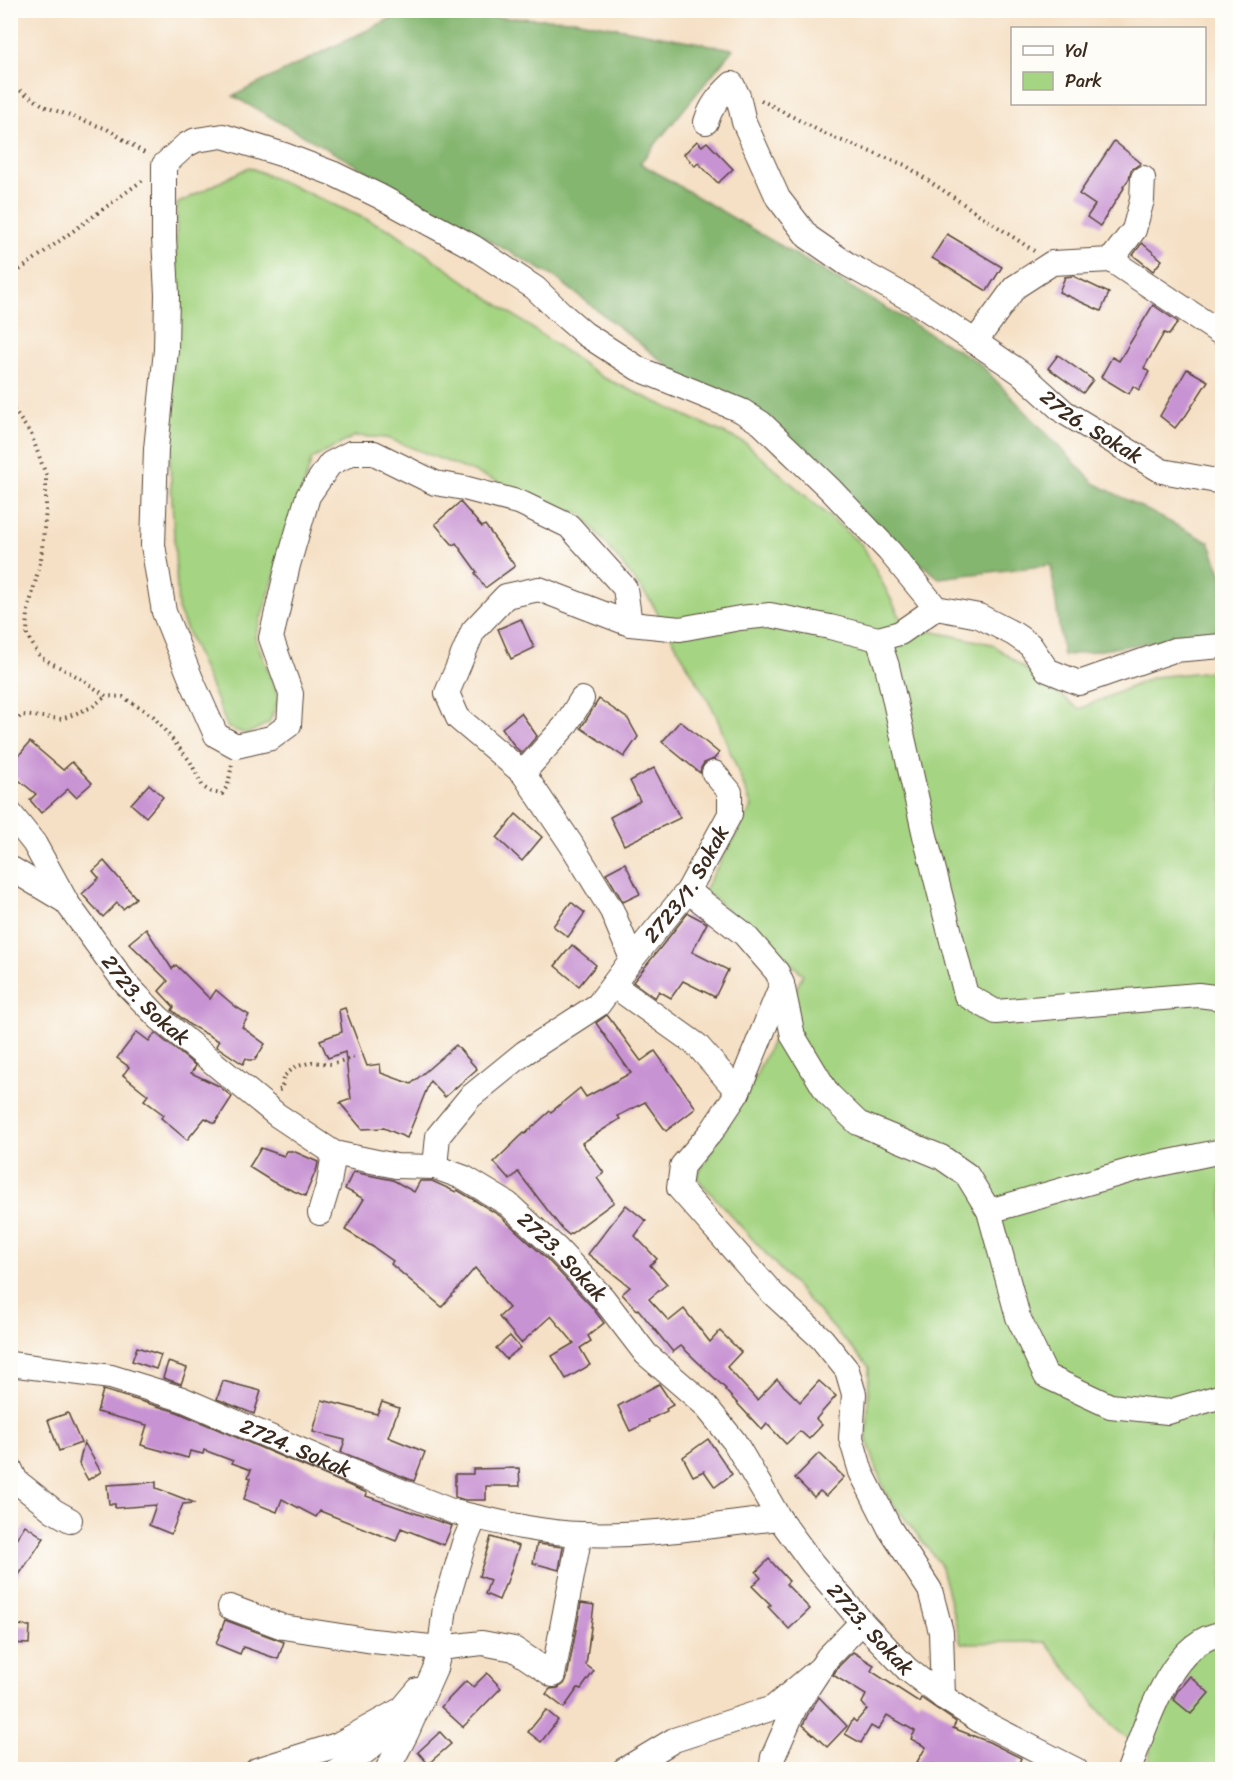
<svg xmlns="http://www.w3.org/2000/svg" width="1233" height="1780" viewBox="0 0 1233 1780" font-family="Sriracha,sans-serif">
<rect width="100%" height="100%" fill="#fdfcf7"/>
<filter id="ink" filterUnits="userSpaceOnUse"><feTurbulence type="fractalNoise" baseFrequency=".0167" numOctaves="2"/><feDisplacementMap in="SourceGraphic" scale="12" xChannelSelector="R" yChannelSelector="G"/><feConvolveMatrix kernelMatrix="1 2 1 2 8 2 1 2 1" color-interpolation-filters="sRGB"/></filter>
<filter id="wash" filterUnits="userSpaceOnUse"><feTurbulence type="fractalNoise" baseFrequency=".008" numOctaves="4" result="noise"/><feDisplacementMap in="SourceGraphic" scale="24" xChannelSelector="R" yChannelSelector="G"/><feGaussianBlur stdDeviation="1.35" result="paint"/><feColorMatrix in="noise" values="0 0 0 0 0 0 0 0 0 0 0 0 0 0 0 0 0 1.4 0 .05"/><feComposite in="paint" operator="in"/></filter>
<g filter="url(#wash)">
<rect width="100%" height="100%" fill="#f5e0c5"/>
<g fill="#a5d482" stroke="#707f50" stroke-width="1.5">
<path d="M249,167l144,64 209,146 143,66 118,103 42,80 87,18 87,65 75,-32 68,-7v961l-2,-1 -90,110 -18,-14 -67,-84 -84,1 -21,-79 -55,-71 -18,-53 2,-73 -173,-190 57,-95 50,-108 -99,-84 48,-83 -37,-94 -65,-113 -67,-85 -196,-77 -32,-2 -43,23 -57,178 24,61 -10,25 -22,11 -19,-6 -50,-119 -8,-145 7,-260z"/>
<path d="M1222,1638v131l-75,1 7,-44 35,-65z"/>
</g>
<path fill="#84b670" stroke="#607047" stroke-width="1.5" d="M400,14l174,6 159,29 -93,114 338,199 116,121 115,59 13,33v56l-159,25 -12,-91 -112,13 -383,-300 -323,-182z"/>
<g id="blocks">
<g fill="#c893d3">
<path d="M697,141l5,5 5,-4 26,27 -15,14 -20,-20 -3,3 -11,-12z"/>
<path d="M1114,141l27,22 -10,7 -2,9 -6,8 1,1 -24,38 -13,-9 8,-12 -16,-11z"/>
<path d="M947,234l55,33 -15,24 -55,-33z"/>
<path d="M1142,243l20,17 -9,11 -20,-16z"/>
<path d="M1073,276l36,17 -8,18 -42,-19 6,-15z"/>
<path d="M1153,305l25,17 -9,13 -5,-2 -20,35 5,4 -10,18 -6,-4 -4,8 -28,-17 11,-20 7,4z"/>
<path d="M1058,355l35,25 -10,13 -35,-25z"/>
<path d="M1187,369l21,12 -25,39 -1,-1 -7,9 -15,-12z"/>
<path d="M460,502l22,25 3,-2 30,41 -30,22 -10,-15 2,-1 -21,-29 -3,2 -18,-21z"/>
<path d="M521,619l13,29 -23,11 -13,-30z"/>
<path d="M599,699l29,20 10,18 -14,20 -43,-29z"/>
<path d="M521,713l16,23 -15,17 -7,-6 -13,-19z"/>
<path d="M680,721l39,32 -5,6 -10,4 -3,5 -1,5 -38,-31z"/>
<path d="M30,742l33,28 9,-8 20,21 -16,14 -8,-8 -27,24 -11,-13 6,-6 -26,-21v-7z"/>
<path d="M654,768l26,50 -56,27 -14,-28 30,-16 -10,-20z"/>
<path d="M149,784l14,13 -17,20 -15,-13z"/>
<path d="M516,814l26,23 -20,24 -25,-23z"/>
<path d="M104,861l32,37 -13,11 -6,-6 -14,14 -21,-23 17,-16 -6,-7z"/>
<path d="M625,863l15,31 -17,8 -17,-29z"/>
<path d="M571,902l14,11 -17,24 -15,-11z"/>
<path d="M688,913l19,10 -15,29 36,18 -13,27 -32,-16 -12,17 -12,-7 -4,7 -22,-16z"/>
<path d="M146,929l26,40 4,-4 34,34 6,-9 20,17 13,8 -7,12 23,17 -10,16h-6l-3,-2 -3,6 -27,-18 3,-5 -29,-16 -18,-15 2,-3 -15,-16 9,-10 -39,-38z"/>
<path d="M572,945l24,20 -17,21 -24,-20z"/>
<path d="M345,1008l22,58 13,-2 1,9 30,11 45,-39 21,24 -32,28 -15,-16 -23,57 -23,-10 -22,1 -22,-26 11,-4 -6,-47 -17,6 -8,-18 22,-8 -3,-22z"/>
<path d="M607,1015l34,46 14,-10 41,57 -30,23 -21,-29 -27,14 2,3 -38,24 22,30 -7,5 17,24 -45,33 -7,-6 -44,-57 -8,8 -16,-18 30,-29 1,1 25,-23 1,1 29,-24 6,9 45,-24 -35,-50z"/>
<path d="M137,1032l12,9 6,-8 41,33 -5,7 28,13 13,11 -17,26 -10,-5 -18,22 -26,-22 3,-3 -20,-15 4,-5 -25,-20 6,-8 -12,-9z"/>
<path d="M261,1148l23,8 3,-5h6l25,11 -1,6 -12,28 -32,-14 -24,-15z"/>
<path d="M353,1172l40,8 21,12 6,-11h12l24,11 1,-2 2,1 40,24 47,43 46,49 12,16 -16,13 3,5 -11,7 10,17 -24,14 -14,-23 22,-13 -23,-27 -30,27 -22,-26 10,-9 -34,-40 -33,39 -51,-43 2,-3 -20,-14 -28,-17 19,-31 -19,-10z"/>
<path d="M626,1205l20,16 -11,15 22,23 -7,6 17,19 -18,15 20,22 15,-12 26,33 10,-11 21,21 -14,15 30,33 20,-21 23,23 19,-21 17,15 -20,23 6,6 -13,14 -9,-8 -14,13 -19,-20 -5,6 -37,-40 1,-1 -45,-43 -8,6 -35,-43 -1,1 -15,-16 8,-7 -42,-33z"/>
<path d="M510,1336l10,12 -14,11 -10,-11z"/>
<path d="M137,1347l24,8 -5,14 -24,-8z"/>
<path d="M168,1362l19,6 -6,16 -18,-6z"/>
<path d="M223,1381l38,10 -7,23 -37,-15z"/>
<path d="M659,1384l14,21 -7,4 1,2 -19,9 1,2 -19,9 -12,-25z"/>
<path d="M103,1390l74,22 190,81 -1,3 86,30 -8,19 -43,-17 -5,13 -76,-30 -4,6 -34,-18 -5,13 -33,-13 7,-21 -3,-1 3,-7 -19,-7 1,-2 -29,-11 -1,4 -13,-3 -2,7 -47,-13 6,-20 -50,-13z"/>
<path d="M322,1400l55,14 5,-12 17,6 -11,29 37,15 -11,29 -73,-29 4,-12 -32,-8z"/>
<path d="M68,1413l13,30 -22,8 -11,-31z"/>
<path d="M708,1439l24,35 -17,13 -11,-16 -11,5 -10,-19z"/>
<path d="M84,1442l17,30 -13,8 -9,-16z"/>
<path d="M819,1453l25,24 -18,19 -6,-5 -6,6 -19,-19z"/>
<path d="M519,1468l1,18h-34v14h-21l-10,-3v-23h18v-5z"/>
<path d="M156,1482v6l39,15 -12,1 -12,30 -22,-9 7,-20 -41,3v-4h-6l-2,-19z"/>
<path d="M25,1525l19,13 -34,50v-40z"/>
<path d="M491,1537l28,9 -13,39h-1l-6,15 -14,-6 5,-14 -11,-4z"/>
<path d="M537,1544l26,3 -4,23 -26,-7z"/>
<path d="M769,1559l20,22 -3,3 24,25 -21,20 -21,-22 3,-2 -19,-19 9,-8 -5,-6z"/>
<path d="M581,1603l13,2 -8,60 8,6 -13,18 -3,-1 -14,20 -18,-14 4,-5 8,-1 6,-4 3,-6z"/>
<path d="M225,1620l59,22 -6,17 -35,-12 -3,7 -24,-10z"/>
<path d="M10,1625l20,1 -1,18 -19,-1z"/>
<path d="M853,1652l21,13 -3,6 48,31 2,-4 35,24 -3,6 36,14 32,16 -5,12h-70l-13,-6 -3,6 -13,-8 9,-15 -15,-8 4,-8 -28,-16 -9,15 -7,-4 -10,17 -16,-9 8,-15 3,3 11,-13 -5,-6 4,-8 -33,-20 6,-9z"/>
<path d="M487,1673l14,15 -38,39 -22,-20 25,-26 7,6z"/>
<path d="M1190,1676l19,17 -18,21 -18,-15 5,-9z"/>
<path d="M819,1697l28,29 -20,21 -24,-22 5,-11z"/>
<path d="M546,1710l12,10 -17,22 -13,-10z"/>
<path d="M440,1732l11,12 -23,20 -10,-12z"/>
</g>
</g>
</g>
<g filter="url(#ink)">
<use href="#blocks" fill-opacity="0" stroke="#574537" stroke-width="1.5"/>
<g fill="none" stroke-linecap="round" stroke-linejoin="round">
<defs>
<g id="minor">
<path id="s1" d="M706,122c5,-16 13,-26 26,-38l6,12 6,26 34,76 30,39 39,27 74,41 100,68 43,39 98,59 60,11"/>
<path d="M1111,260l23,-30 8,-30 1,-22"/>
<path d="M975,342l40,-55 37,-24 59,-3 111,74"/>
<path d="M630,624l-5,-36 -56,-62 -48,-23 -57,-15 -29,-5 -61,-30h-23l-21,11 -22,32 -20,69 -17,73 20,56 -2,31 -18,13 -35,8 -20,-11 -25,-56 -27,-67 -11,-67 3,-96 10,-99 1,-56 -3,-56v-73l22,-20 10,-5 27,-4 61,19 50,19 45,22 94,51 62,41 29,28 21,18 54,35 103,42 19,12 70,67 58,61 47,57"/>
<path d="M878,639l9,27 38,170 41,159 30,17 202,-17 24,3"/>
<path d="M523,773l42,-47 17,-27"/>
<path id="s2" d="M10,813l24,30 33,60 59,81 33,34 118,97 57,38 62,13 39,1 30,11 43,26 48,44 47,50 43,56 58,50 30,37 45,77 33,45 50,59 45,47 36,28 39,25 94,48"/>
<path d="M10,868l55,33"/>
<path d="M688,891l56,43 33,38 5,12 11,52 35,58 30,29 83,34 26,18 22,36 29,106 28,59 64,30 58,6 54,-16"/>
<path id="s3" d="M632,959l56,-68 42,-77v-22l-16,-19"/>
<path d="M782,984l-44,108 -26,39 -30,35 -3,22 93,105 50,46 25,31 7,24 -3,44 10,34 29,57 40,61 11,42 2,65"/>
<path d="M613,985l84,60 41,47"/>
<path d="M435,1167l3,-31 32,-39 54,-44 74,-48 34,-46 -20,-48 -41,-67 -48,-71 -65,-55 -11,-25 26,-62 33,-35 33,-7 91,35 50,5 60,-11 30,-3 60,12 48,12 22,-6 36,-25 43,8 35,18 16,11 17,25 32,13 95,-33 48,-4"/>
<path d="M989,1211l147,-42 86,-18"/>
<path d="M320,1213l9,-30 5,-30"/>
<path id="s4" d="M10,1364l101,13 71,22 153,66 119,47c40,9 86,21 127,22 64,3 134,-9 198,-16"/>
<path d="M10,1468l6,13 38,30 16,9"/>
<path d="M230,1607l53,20 90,14 67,7 42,-5 32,6 39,26 27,-141"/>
<path d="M257,1770l80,-25 65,-36 16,-19"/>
<path d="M338,1770c22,-14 43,-28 57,-49"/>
<path d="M387,1770l19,-36 29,-65 5,-21 5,-41 19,-64 11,-26"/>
<path d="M624,1770l50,-30 99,-32 49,-41"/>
<path d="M771,1770l2,-13 22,-50 33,-50 34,-35"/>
<path d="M1129,1770c16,-42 41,-130 93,-136"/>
</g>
</defs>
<use href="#minor" stroke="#574537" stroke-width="26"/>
<g stroke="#574537" stroke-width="4" stroke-dasharray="1.5 4.5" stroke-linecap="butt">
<path d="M10,84l36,23 61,22 39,25"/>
<path d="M761,100l66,35 78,30 129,86"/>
<path d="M10,277l133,-97"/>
<path d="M10,405l21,29 15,41v35l-5,49 -13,52 -1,24 13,22 40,21 26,18 17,1 30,19 37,45 13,26 8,5 11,2 6,-9 4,-21"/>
<path d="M10,726l12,-11 40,4 30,-12 14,-11"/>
<path d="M279,1090l3,-1 1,-12 12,-10 17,-5 20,2 25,-8"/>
</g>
<use href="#minor" stroke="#fff" stroke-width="24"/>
</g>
</g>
<g text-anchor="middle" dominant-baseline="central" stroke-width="4.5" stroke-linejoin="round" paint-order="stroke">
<g font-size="21" fill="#3b2a1e" stroke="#fdfcf7">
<text stroke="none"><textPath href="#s1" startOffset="561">2726. Sokak</textPath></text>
<text stroke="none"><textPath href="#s3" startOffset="93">2723/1. Sokak</textPath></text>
<text stroke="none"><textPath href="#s2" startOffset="232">2723. Sokak</textPath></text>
<text stroke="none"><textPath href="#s2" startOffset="736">2723. Sokak</textPath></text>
<text stroke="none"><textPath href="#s4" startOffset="300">2724. Sokak</textPath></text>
<text stroke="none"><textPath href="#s2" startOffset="1222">2723. Sokak</textPath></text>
</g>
</g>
<rect width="1233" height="1780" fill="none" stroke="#fdfcf7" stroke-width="36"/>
<rect x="1011" y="27" width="195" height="78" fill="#fdfcf7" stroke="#afa8a0" stroke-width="1.5"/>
<rect x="1023" y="46" width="30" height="9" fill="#ffffff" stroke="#afa8a0" stroke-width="1.5"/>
<text x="1065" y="57" font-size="18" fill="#3b2a1e">Yol</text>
<rect x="1023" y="72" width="30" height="18" fill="#a5d482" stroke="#afa8a0" stroke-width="1.5"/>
<text x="1065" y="87" font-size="18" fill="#3b2a1e">Park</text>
</svg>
